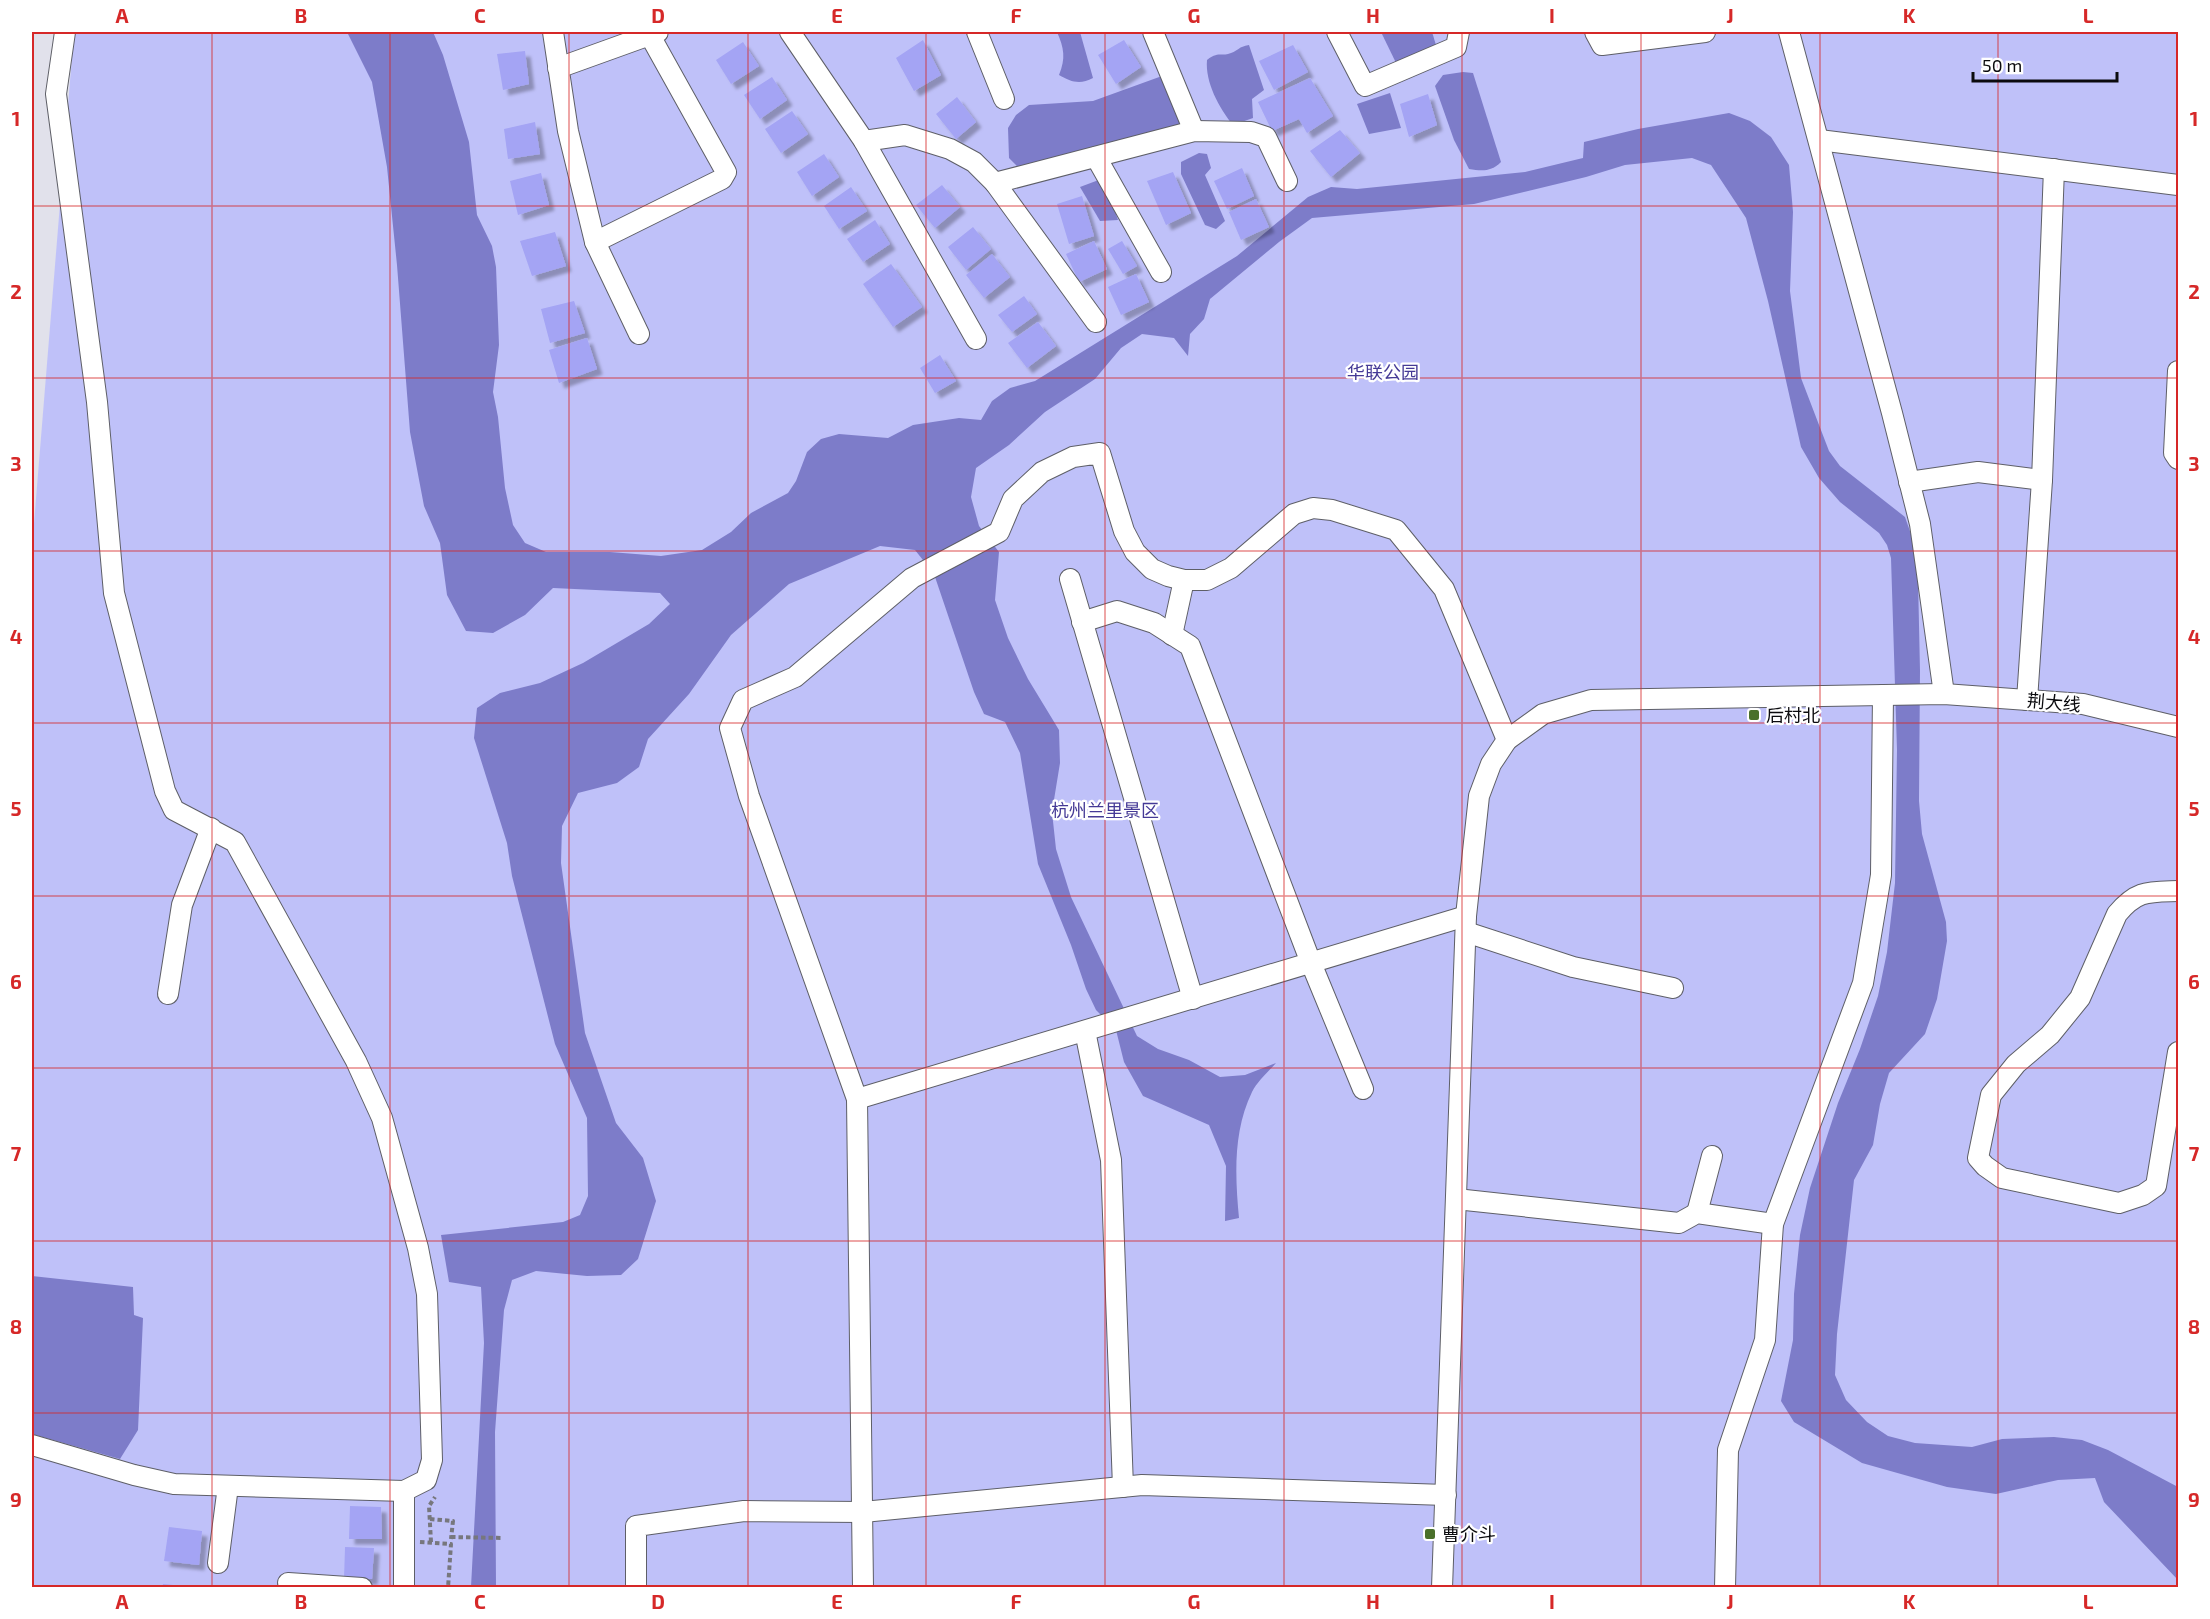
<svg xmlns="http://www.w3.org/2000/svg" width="2210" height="1619" viewBox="0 0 2210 1619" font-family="'Exo 2','Noto Sans SC',sans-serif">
<defs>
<filter id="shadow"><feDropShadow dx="5.5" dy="5.5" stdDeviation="1.5" flood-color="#0004"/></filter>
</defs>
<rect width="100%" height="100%" fill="#e1e1eb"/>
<path fill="#bfc1f9" d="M74,32h2104v1555h-2146v-1039z"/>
<g fill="#7d7cc9">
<path d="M347,32h86l10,23 26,87 8,73 15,31 4,21 3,78 -6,47 5,25 7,71 8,37 12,18 21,9h64l51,4 41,-6 29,-18 20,-19 37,-20 8,-12 11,-29 14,-13 18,-5 49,4 25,-13 46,-7 22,2 11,-19 18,-13 25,-7 202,-125 71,-59 23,-10 26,2 168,-17 58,-14 1,-16 54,-13 91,-16 21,8 21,16 18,28 4,47 -3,79 11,87 28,73 11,15 65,51 7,20 6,42 2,92 -1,130 3,33 24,88 1,19 -10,58 -12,35 -36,39 -9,31 -7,41 -19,35 -17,154 -2,41 11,25 21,22 21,14 27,7 57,4 30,-8 52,-2 28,3 26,10 70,37v93l-74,-78 -9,-24 -37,2 -62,14 -49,-7 -85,-24 -68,-41 -13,-21 12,-61 1,-46 6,-59 10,-47 28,-85 22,-54 18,-53 9,-44 8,-69 2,-133 -6,-192 -4,-13 -8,-12 -39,-31 -21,-24 -18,-31 -33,-146 -22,-83 -35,-53 -19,-7 -67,7 -39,12 -112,27 -162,14 -33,24 -69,57 -6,20 -14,15 -2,22 -14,-18 -32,-4 -21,14 -26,31 -50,33 -36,33 -33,23 -5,29 8,29 20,26 -4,48 13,38 20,41 31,51 1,33 -8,49 4,37 15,48 66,139 21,13 31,11 31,17 25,-2 31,-12c-8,9 -19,19 -24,29 -19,39 -17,84 -13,126l-14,3 1,-55 -17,-41 -66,-29 -19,-34 -8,-32 -20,-20 -10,-21 -15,-44 -33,-81 -18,-111 -15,-31 -21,-8 -10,-22 -40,-118 -19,-24 -35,-4 -91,38 -58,51 -42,59 -41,45 -9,28 -22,16 -39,10 -16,33 -1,37 24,170 31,90 27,35 13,43 -18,58 -17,16 -34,1 -51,-5 -24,9 -8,30 -9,122 1,155h-25l13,-244 -3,-56 -32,-5 -8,-47 122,-13 17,-7 8,-19 -1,-78 -32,-74 -43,-168 -5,-33 -33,-105 3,-30 23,-15 40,-10 43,-20 66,-39 21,-20 -10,-11 -107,-5 -28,27 -32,18 -27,-2 -19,-36 -7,-52 -16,-37 -14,-74 -13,-167 -10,-98 -15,-85z"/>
<path d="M1057,32h23l13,46c-13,7 -22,4 -34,-3 7,-17 5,-27 -2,-43z"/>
<path d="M1381,32h51l4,13 -38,22z"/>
<path d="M1249,45l15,45 -12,9 1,19 -20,7c-14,-17 -28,-43 -26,-65 12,-9 13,-3 24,-7 8,-3 7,-6 18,-8z"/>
<path d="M1463,72l10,1 28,89c-10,10 -19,9 -32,7l-15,-29 -19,-54 8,-11z"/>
<path d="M1162,76l26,54 -170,37 -9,-9 -1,-30 8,-13 13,-10 64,-4z"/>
<path d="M1390,93l11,35 -32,6 -12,-30z"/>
<path d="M1199,153l8,1 4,14 -6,7 20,46 -9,8 -11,-4 -24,-51v-12z"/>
<path d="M1104,178l14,42 -18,1 -20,-34z"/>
<path d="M32,1276l101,11 1,28 9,3 -5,112 -18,29 -88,-25z"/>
</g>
<g fill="#a4a4f4" filter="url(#shadow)">
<path d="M923,40l18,35 -27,16 -18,-33z"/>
<path d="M1124,40l17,27 -25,17 -18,-29z"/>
<path d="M743,42l16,24 -28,18 -15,-24z"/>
<path d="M1293,45l15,27 -34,18 -15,-29z"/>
<path d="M525,51l4,33 -26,6 -6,-36z"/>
<path d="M772,77l15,23 -27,19 -16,-24z"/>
<path d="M1310,78l23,38 -26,17 -8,-14 -27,12 -14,-29z"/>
<path d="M1428,94l9,31 -28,12 -9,-33z"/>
<path d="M957,97l19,25 -20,17 -20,-25z"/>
<path d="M792,111l16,23 -27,19 -16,-24z"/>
<path d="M535,122l5,32 -32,5 -4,-30z"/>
<path d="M1340,130l20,23 -29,24 -21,-26z"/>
<path d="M824,154l15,23 -27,19 -15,-24z"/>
<path d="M1242,168l12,28 -27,13 -13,-28z"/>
<path d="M1173,172l18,41 -25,12 -19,-44z"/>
<path d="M541,173l8,32 -31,10 -8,-34z"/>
<path d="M942,185l18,22 -25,21 -19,-23z"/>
<path d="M851,187l16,24 -28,18 -15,-23z"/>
<path d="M1082,196l12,40 -25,8 -12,-40z"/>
<path d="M1256,199l13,28 -28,13 -12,-28z"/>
<path d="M875,220l15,24 -27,18 -16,-23z"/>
<path d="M973,227l18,22 -25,21 -18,-23z"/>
<path d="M555,232l11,34 -34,10 -12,-35z"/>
<path d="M1094,241l13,28 -28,13 -13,-28z"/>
<path d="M1122,241l15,25 -14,8 -15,-25z"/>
<path d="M992,254l18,23 -26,21 -18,-23z"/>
<path d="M891,264l31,43 -29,20 -30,-43z"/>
<path d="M1136,274l13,28 -28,13 -13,-28z"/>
<path d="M1024,296l13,18 -25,18 -14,-17z"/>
<path d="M574,301l11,32 -35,10 -9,-34z"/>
<path d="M1038,322l18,24 -29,22 -19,-25z"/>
<path d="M587,338l10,31 -38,14 -10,-33z"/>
<path d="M940,355l16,26 -21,12 -15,-25z"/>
<path d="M350,1506l31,1 1,32h-33z"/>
<path d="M169,1527l33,4 -3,34 -35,-4z"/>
<path d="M345,1547l29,1 -2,31h-28z"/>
<path d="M163,1584l21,2v2h-22z"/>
</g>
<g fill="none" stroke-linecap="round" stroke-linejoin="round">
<defs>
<g id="minor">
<path d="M553,32l15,99 27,111 44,92"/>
<path d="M790,32l74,109 112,198"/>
<path d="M977,32l27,67"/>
<path d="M1153,32l41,99"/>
<path d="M1337,32l28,54 91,-39 3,-15"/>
<path d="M1595,32l7,13 103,-13"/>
<path d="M1789,32l103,381 28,111 24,170"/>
<path d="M558,68l100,-36"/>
<path d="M1819,140l359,45"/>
<path d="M864,141l41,-6 45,14 24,13 21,21 101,139"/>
<path d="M1096,157l65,115"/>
<path d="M995,183l199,-52 57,1 15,5 21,44"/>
<path d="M595,242l127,-63 4,-7 -78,-140"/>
<path d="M2178,371l-4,82 4,6"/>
<path d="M1909,482l69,-10 64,8"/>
<path d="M1070,579l123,420"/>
<path d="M1082,622l35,-11 37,12 36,23 121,317 52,126"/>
<path d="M1172,635l12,-55"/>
<path d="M2027,700l15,-220 12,-311"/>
<path d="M2178,891c-30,1 -41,-1 -61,23l-37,84 -30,37 -34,29 -25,31 -13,63 7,8 17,12 117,25 24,-8 13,-9 22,-134"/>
<path d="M1466,932l107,35 100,21"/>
<path d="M168,994l14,-89 29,-77"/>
<path d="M1085,1031l26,129 12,327"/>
<path d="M857,1099l609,-183"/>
<path d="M1456,1199l223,24 18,-10 76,11"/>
<path d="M1697,1213l15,-57"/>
<path d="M32,1445l102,30 40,9 230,7 22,-11 6,-20 -5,-166 -9,-46 -36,-130 -26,-57 -121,-219 -61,-32 -9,-19 -51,-198 -17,-191 -41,-308 9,-62"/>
<path d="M404,1491v97"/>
<path d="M218,1563l10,-77"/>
<path d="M288,1583l74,5"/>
<path d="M636,1588v-62l108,-15 119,1 279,-27 304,10"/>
<path d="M863,1588l-6,-489 -108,-303 -19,-68 13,-28 52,-23 117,-99 87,-46 14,-33 29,-27 31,-15 27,-4 24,78 11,21 17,17 16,7 16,4h23l24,-12 63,-54 19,-6 19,2 64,20 48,59 63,151"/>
<path d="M1442,1588l24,-672 13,-120 12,-32 16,-24 36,-26 48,-14 353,-6 139,10 95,23"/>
<path d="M1725,1588l3,-138 37,-110 8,-116 90,-241 18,-108 2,-180"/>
</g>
</defs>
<use href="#minor" stroke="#5e5f67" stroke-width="22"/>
<g stroke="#77777d" stroke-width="4" stroke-dasharray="4.5 3" stroke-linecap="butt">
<path d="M430,1519l23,2 -2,18"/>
<path d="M451,1537l52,1"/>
<path d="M420,1542l31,2 -3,44"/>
<path d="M431,1542l-2,-36 6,-9"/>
</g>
<use href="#minor" stroke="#fff" stroke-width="20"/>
</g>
<path fill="none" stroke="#d62828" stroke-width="1.5" stroke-opacity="0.55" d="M212,32v1556M390,32v1556M569,32v1556M748,32v1556M926,32v1556M1105,32v1556M1284,32v1556M1462,32v1556M1641,32v1556M1820,32v1556M1998,32v1556M32,206h2146M32,378h2146M32,551h2146M32,723h2146M32,896h2146M32,1068h2146M32,1241h2146M32,1413h2146"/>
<g fill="#4a702b" stroke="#fff" stroke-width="2">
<rect x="1748" y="709" width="12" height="12" rx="3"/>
<rect x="1424" y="1528" width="12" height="12" rx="3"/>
</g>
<g text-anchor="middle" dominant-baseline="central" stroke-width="4.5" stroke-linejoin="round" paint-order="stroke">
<g font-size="18" fill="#453a96" stroke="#fff">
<text x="1383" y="372">华联公园</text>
<text x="1105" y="810">杭州兰里景区</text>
</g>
<g font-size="18" fill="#0b0b0e" stroke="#fff">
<text transform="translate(2054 702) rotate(5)">荆大线</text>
</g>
<g font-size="18" fill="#0b0b0e" stroke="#fff" text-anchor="start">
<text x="1766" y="715">后村北</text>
<text x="1442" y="1534">曹介斗</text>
</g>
</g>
<rect width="2210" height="1619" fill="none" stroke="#ffffff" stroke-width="66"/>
<path d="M1973 72v9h144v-9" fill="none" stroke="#0b0b0e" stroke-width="3"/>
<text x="1982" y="72" font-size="18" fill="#0b0b0e" stroke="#ffffff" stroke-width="4.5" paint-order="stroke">50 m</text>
<rect x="33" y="33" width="2144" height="1553" fill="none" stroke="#d62828" stroke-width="2"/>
<g font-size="20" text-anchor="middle" font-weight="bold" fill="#d62828">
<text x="122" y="23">A</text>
<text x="301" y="23">B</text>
<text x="480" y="23">C</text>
<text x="658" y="23">D</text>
<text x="837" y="23">E</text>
<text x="1016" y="23">F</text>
<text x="1194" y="23">G</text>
<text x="1373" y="23">H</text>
<text x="1552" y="23">I</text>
<text x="1730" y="23">J</text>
<text x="1909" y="23">K</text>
<text x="2088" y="23">L</text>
<text x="16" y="126">1</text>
<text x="2194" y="126">1</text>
<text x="16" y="299">2</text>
<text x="2194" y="299">2</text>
<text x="16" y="471">3</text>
<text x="2194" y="471">3</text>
<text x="16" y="644">4</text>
<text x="2194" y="644">4</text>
<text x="16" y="816">5</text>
<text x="2194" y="816">5</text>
<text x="16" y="989">6</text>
<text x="2194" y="989">6</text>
<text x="16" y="1161">7</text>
<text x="2194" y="1161">7</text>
<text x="16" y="1334">8</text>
<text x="2194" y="1334">8</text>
<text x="16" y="1507">9</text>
<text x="2194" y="1507">9</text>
<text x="122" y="1609">A</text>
<text x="301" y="1609">B</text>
<text x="480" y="1609">C</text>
<text x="658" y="1609">D</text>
<text x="837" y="1609">E</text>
<text x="1016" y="1609">F</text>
<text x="1194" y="1609">G</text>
<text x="1373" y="1609">H</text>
<text x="1552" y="1609">I</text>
<text x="1730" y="1609">J</text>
<text x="1909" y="1609">K</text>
<text x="2088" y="1609">L</text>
</g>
</svg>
